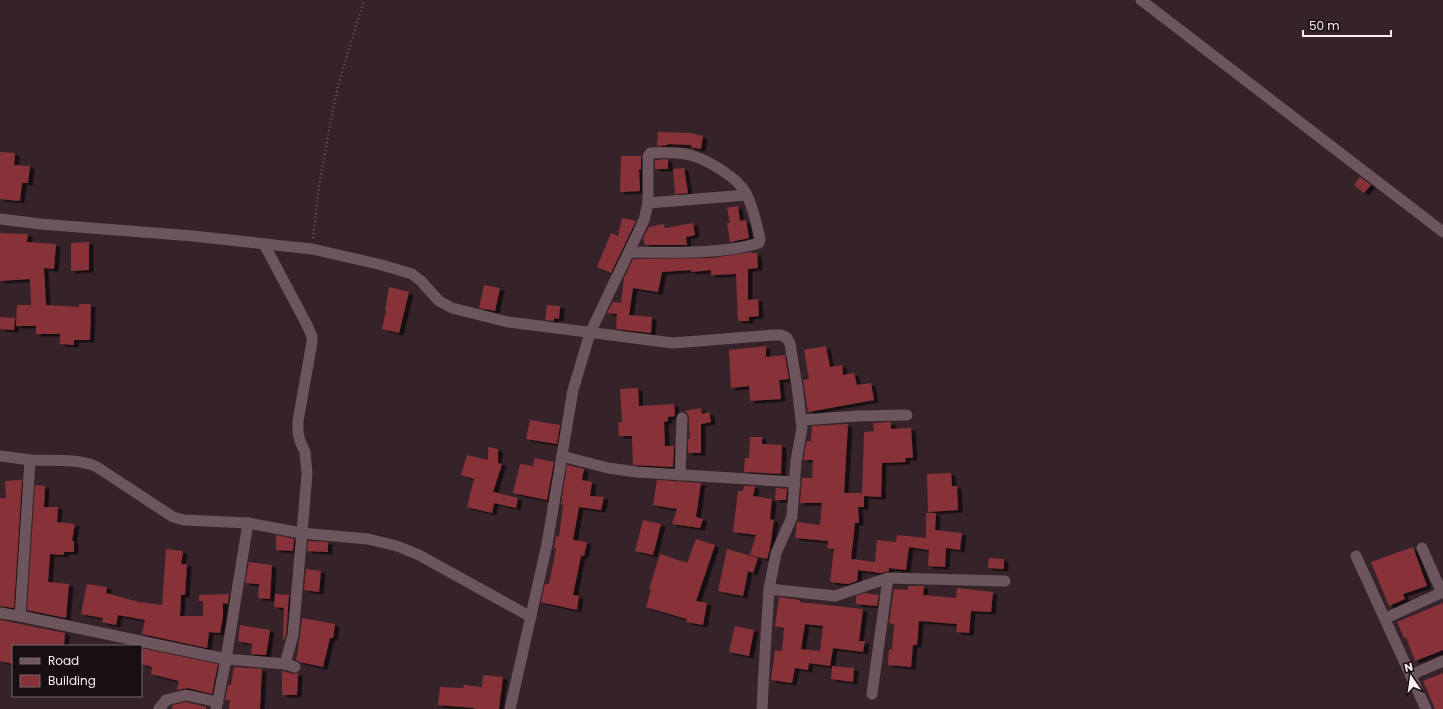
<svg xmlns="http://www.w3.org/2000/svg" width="1443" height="709" viewBox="0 0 1443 709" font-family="Poppins,sans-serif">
<defs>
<filter id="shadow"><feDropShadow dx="4.5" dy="2.5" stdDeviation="0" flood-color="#0009"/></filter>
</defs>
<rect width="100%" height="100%" fill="#36232a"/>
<g fill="#873238" fill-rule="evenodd" filter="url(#shadow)">
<path d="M658,132l32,1 13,3 -2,13 -10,-2v-2l-24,-1 1,1 -11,1z"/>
<path d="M0,152l15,1 -1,12 16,1 -2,17h-6l-2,18 -20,-2z"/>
<path d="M621,156h20v13l-2,1 1,21 -20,1z"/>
<path d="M668,159v10h-13v-9z"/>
<path d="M684,168l4,25 -13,1 -2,-25z"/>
<path d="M1360,177l11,8 -7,8 -10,-8z"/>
<path d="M738,206l2,15 6,-1 3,18 -19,4 -3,-19h3l-3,-15z"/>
<path d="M622,218l14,3 -25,52 -14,-6 14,-34 7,3 1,-4h-3l3,-1z"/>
<path d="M693,223l2,12 -9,2 1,8h-42l-2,-7 6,-11 15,-3 1,4z"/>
<path d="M0,233l28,1 -1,8 29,2 -2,25 -10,-1 2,37 33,2v-3h12l-1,36h-16v5l-14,-1v-10h-24v-8h-20l1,-21h14l-1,-26 -30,2z"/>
<path d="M89,242v28l-18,1v-28z"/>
<path d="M752,252v1h5l1,15 -10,1v31l10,-1 1,17 -10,1v4h-11l-2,-47 -25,1v-5l-20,2v-2l-29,2 -4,20 -25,-4 -4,27 23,2 -1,16 -35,-4 1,-15 -10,-1 6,-11 8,1 3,-25 9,-19 79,-1z"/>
<path d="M484,285l16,3 -5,23 -16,-3z"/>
<path d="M389,287l20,5 -10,41 -17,-4 4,-18h-1z"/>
<path d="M547,305l13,1 -1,13 -5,-1v3l-9,-1z"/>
<path d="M0,317l15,1 -1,12 -14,-1z"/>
<path d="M766,346v11l19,-2 4,24 -10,1 2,19 -31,2 -1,-15 -18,2 -2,-38z"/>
<path d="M826,346l4,21 12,-2 1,10 11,-2 3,12 14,-2 3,17 -66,12 -5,-32 6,-1 -5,-29z"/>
<path d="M638,388l1,18 35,-2 1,12 -7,1v4l-4,1 1,24h9l-1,21 -40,-2 -1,-29h-13l-1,-13 4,-1 -2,-33z"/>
<path d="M701,408l1,6 7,-2 2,10 -10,2v29h-13v-14h2l-1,-9v-12l-1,-4 -3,-3z"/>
<path d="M530,420l30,5 -3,19 -31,-5z"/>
<path d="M891,422v7l20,-1 2,30h-8l1,4 -24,1 -1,34 -17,-1v11h-6l1,16h-4l-4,36 24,3 2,-22 19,2 1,-7 29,3v-25h10l-1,17 27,3 -2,17 -14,-2 -1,19 -17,-1 1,-16 -20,-3 -3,23 -17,-2v3l-8,2 -23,-3 -1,11 -9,3 -18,-2 4,-33 -7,-1 1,-7 -33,-3 2,-16 23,3 2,-22h-22l2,-25h10l1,-18h-10l4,-19h4l1,-15 36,-2 -4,69h18l2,-61 10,-1 -1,-8z"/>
<path d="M750,437h12v7l20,1 -1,29 -37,-2 1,-14h4z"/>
<path d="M488,447l10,2v14l4,1 -9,28 25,6 -2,10 -22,-5 -2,10 -25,-6 7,-28 -13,-4 6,-20 21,5z"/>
<path d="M535,458l19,4 -7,38 -34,-7 7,-29 13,2z"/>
<path d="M567,465l17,4 -2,11 10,2 -2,14 14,1 -3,13 -22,-3 -6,33 14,2 -3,14h-3l-8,39 6,1 -2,14 -36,-8 4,-18h4l7,-35 -2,-1 2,-12 3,1 4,-32 -2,-1z"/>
<path d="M951,473l1,13h5l1,24 -30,2 -1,-38z"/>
<path d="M22,480l-8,128 -14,-2v-108h6l-1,-17z"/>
<path d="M657,480l44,3 -5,34 7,2 -3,9 -28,-4 5,-15 -24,-4z"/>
<path d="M35,485l10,1 -1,21h14l-1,15 18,2 -3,17h2v11h-10v3l-14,-1 -2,28 21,2 -3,34 -39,-8z"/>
<path d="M744,486h11l-2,10 19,3 -2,20 4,1 -4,28 -3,11 -17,-4 6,-20 -23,-3 5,-41h5z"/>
<path d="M776,488l11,1 -1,11h-11z"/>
<path d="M643,520l18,4 -8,31 -18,-4z"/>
<path d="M276,535l18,4 -1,12 -17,-1z"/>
<path d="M696,539l19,6 -19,56 11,2 -4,22 -17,-3 1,-3 -41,-12 5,-17 -2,-1 11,-35 27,9z"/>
<path d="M308,541l20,1v10l-21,-1z"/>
<path d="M1413,547l14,39 -24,8 2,5 -16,7 -18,-44z"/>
<path d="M166,549l17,2 -2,13h6l-2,31h-4l-1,21h23v-15h-4v-6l30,-1 -1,10 -5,-1v13l-3,17 -11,-1 -2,16 -65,-14 3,-14 -27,-5 -2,10 -14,-3 1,-4 -22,-4 6,-30 20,3 -1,6 33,9 23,3z"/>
<path d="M727,549l31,9 -5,15 -5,-2 -5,25 -25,-5z"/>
<path d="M989,558l15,1v10l-16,-1z"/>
<path d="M249,562l23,3 -2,34 -12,-1 1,-14 -14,-1z"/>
<path d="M306,569l15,2 -2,21 -15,-2z"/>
<path d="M908,586h16l-1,9 33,3 1,-10 36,4 -2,20 -20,-1 -2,22 -13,-1 1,-8 -38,-3 -2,24h-4l-2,22 -23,-2 1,-16 3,1 2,-26 -5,-1 5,-34 14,1z"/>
<path d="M864,593l15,2 -2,11 -21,-2v-8z"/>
<path d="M275,594l14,1 -3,39 -2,6h-1l1,-32 -10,-1z"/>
<path d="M779,597l21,3v2l63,7 -4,32h6l-2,11 -30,-4 -3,18 -21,-3 -1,7 -13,-2 -3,15 -21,-3 4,-30 7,1 2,-23 -9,-2zM805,624l18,2 -3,25 -19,-2z"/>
<path d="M1443,603v47l-28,11 -9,-24 -2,1 -7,-16z"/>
<path d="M302,618l33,6 -2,14h-3l-7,29 -23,-5 -4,-2 3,-15h-1l2,-9z"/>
<path d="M0,620l65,13 -1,13h-51v18l-13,-3z"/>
<path d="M240,625l30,5 -4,25 -15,-1 1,-10 -14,-3z"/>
<path d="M735,626l19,4 -5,26 -20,-4z"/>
<path d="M141,648l77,16 -6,30 -24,-6 -11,2 2,-9 -28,-7 1,-7 -11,-3z"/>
<path d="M832,666l22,2 -1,14 -22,-3z"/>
<path d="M234,667l28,2 -2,40h-31l1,-9h-5l3,-15h3z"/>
<path d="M282,671l11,3 5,-1 -1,22h-15z"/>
<path d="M1443,673v36h-8l-12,-28z"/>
<path d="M483,675l20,2 -4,32h-25l1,-1 -37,-3 2,-18 23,1 1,-3 18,2z"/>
<path d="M186,702l20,5v2h-34l1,-4z"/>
</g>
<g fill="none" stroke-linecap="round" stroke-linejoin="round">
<path stroke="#736167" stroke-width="2" stroke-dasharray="1 3" stroke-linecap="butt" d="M313,238l6,-52 13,-71 7,-33 25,-82"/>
<g stroke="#6c555d" stroke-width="11">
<path d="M1141,0l302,232"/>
<path d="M648,203l98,-8"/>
<path d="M0,219l40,5 153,12 119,13 70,16 30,9 9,7 18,20 13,7 56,14 165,21 101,-8h7l6,3 3,6 7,42 5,42 -6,33 -4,56 -16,36 -7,36 -5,80 -2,40"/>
<path d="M264,244l42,79 6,13v6l-14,79v12l2,8 5,11 2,22 -14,161 -8,29"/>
<path d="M802,420l56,-4 49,-1"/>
<path d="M0,456c10,1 21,3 31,4 22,1 45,-2 66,7l76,50 11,3 64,3 53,10 67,6 29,7 22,9 112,62"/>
<path d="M562,456l46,12 28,4 159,10"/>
<path d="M680,475l2,-57"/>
<path d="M1422,548l20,45"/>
<path d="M1356,556l70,153"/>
<path d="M769,589l66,7 53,-18 117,3"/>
<path d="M0,613l20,3 206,43 59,5 10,3"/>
<path d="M20,616l10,-156"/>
<path d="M1386,618l57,-26"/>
<path d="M1411,675l32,-14"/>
<path d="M872,694l16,-116"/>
<path d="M159,709l7,-9 20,-5 32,7"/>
<path d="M216,709l10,-50 22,-136"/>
<path d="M510,709l37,-165 26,-154 17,-57 54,-113 4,-17v-46l2,-4c13,-1 28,-1 40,2 18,5 49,23 57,40 6,13 10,30 13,44l-1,4c-41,12 -87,9 -129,9"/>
</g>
</g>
<rect x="12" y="645" width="130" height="52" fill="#180f12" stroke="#73686c"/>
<rect x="20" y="658" width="20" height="6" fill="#6c555d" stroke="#73686c"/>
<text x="48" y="665" font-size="12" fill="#fceef2">Road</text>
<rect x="20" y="675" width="20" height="12" fill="#873238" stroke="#73686c"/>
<text x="48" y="685" font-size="12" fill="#fceef2">Building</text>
<g transform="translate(1411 677) rotate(347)" stroke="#180f12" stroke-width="3" paint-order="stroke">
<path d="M0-3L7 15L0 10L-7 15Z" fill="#fceef2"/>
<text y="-6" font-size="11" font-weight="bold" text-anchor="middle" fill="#fceef2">N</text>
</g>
<path d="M1303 30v6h88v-6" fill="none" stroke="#fceef2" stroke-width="2"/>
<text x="1309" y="30" font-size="12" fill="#fceef2" stroke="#180f12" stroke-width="3" paint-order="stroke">50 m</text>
</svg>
